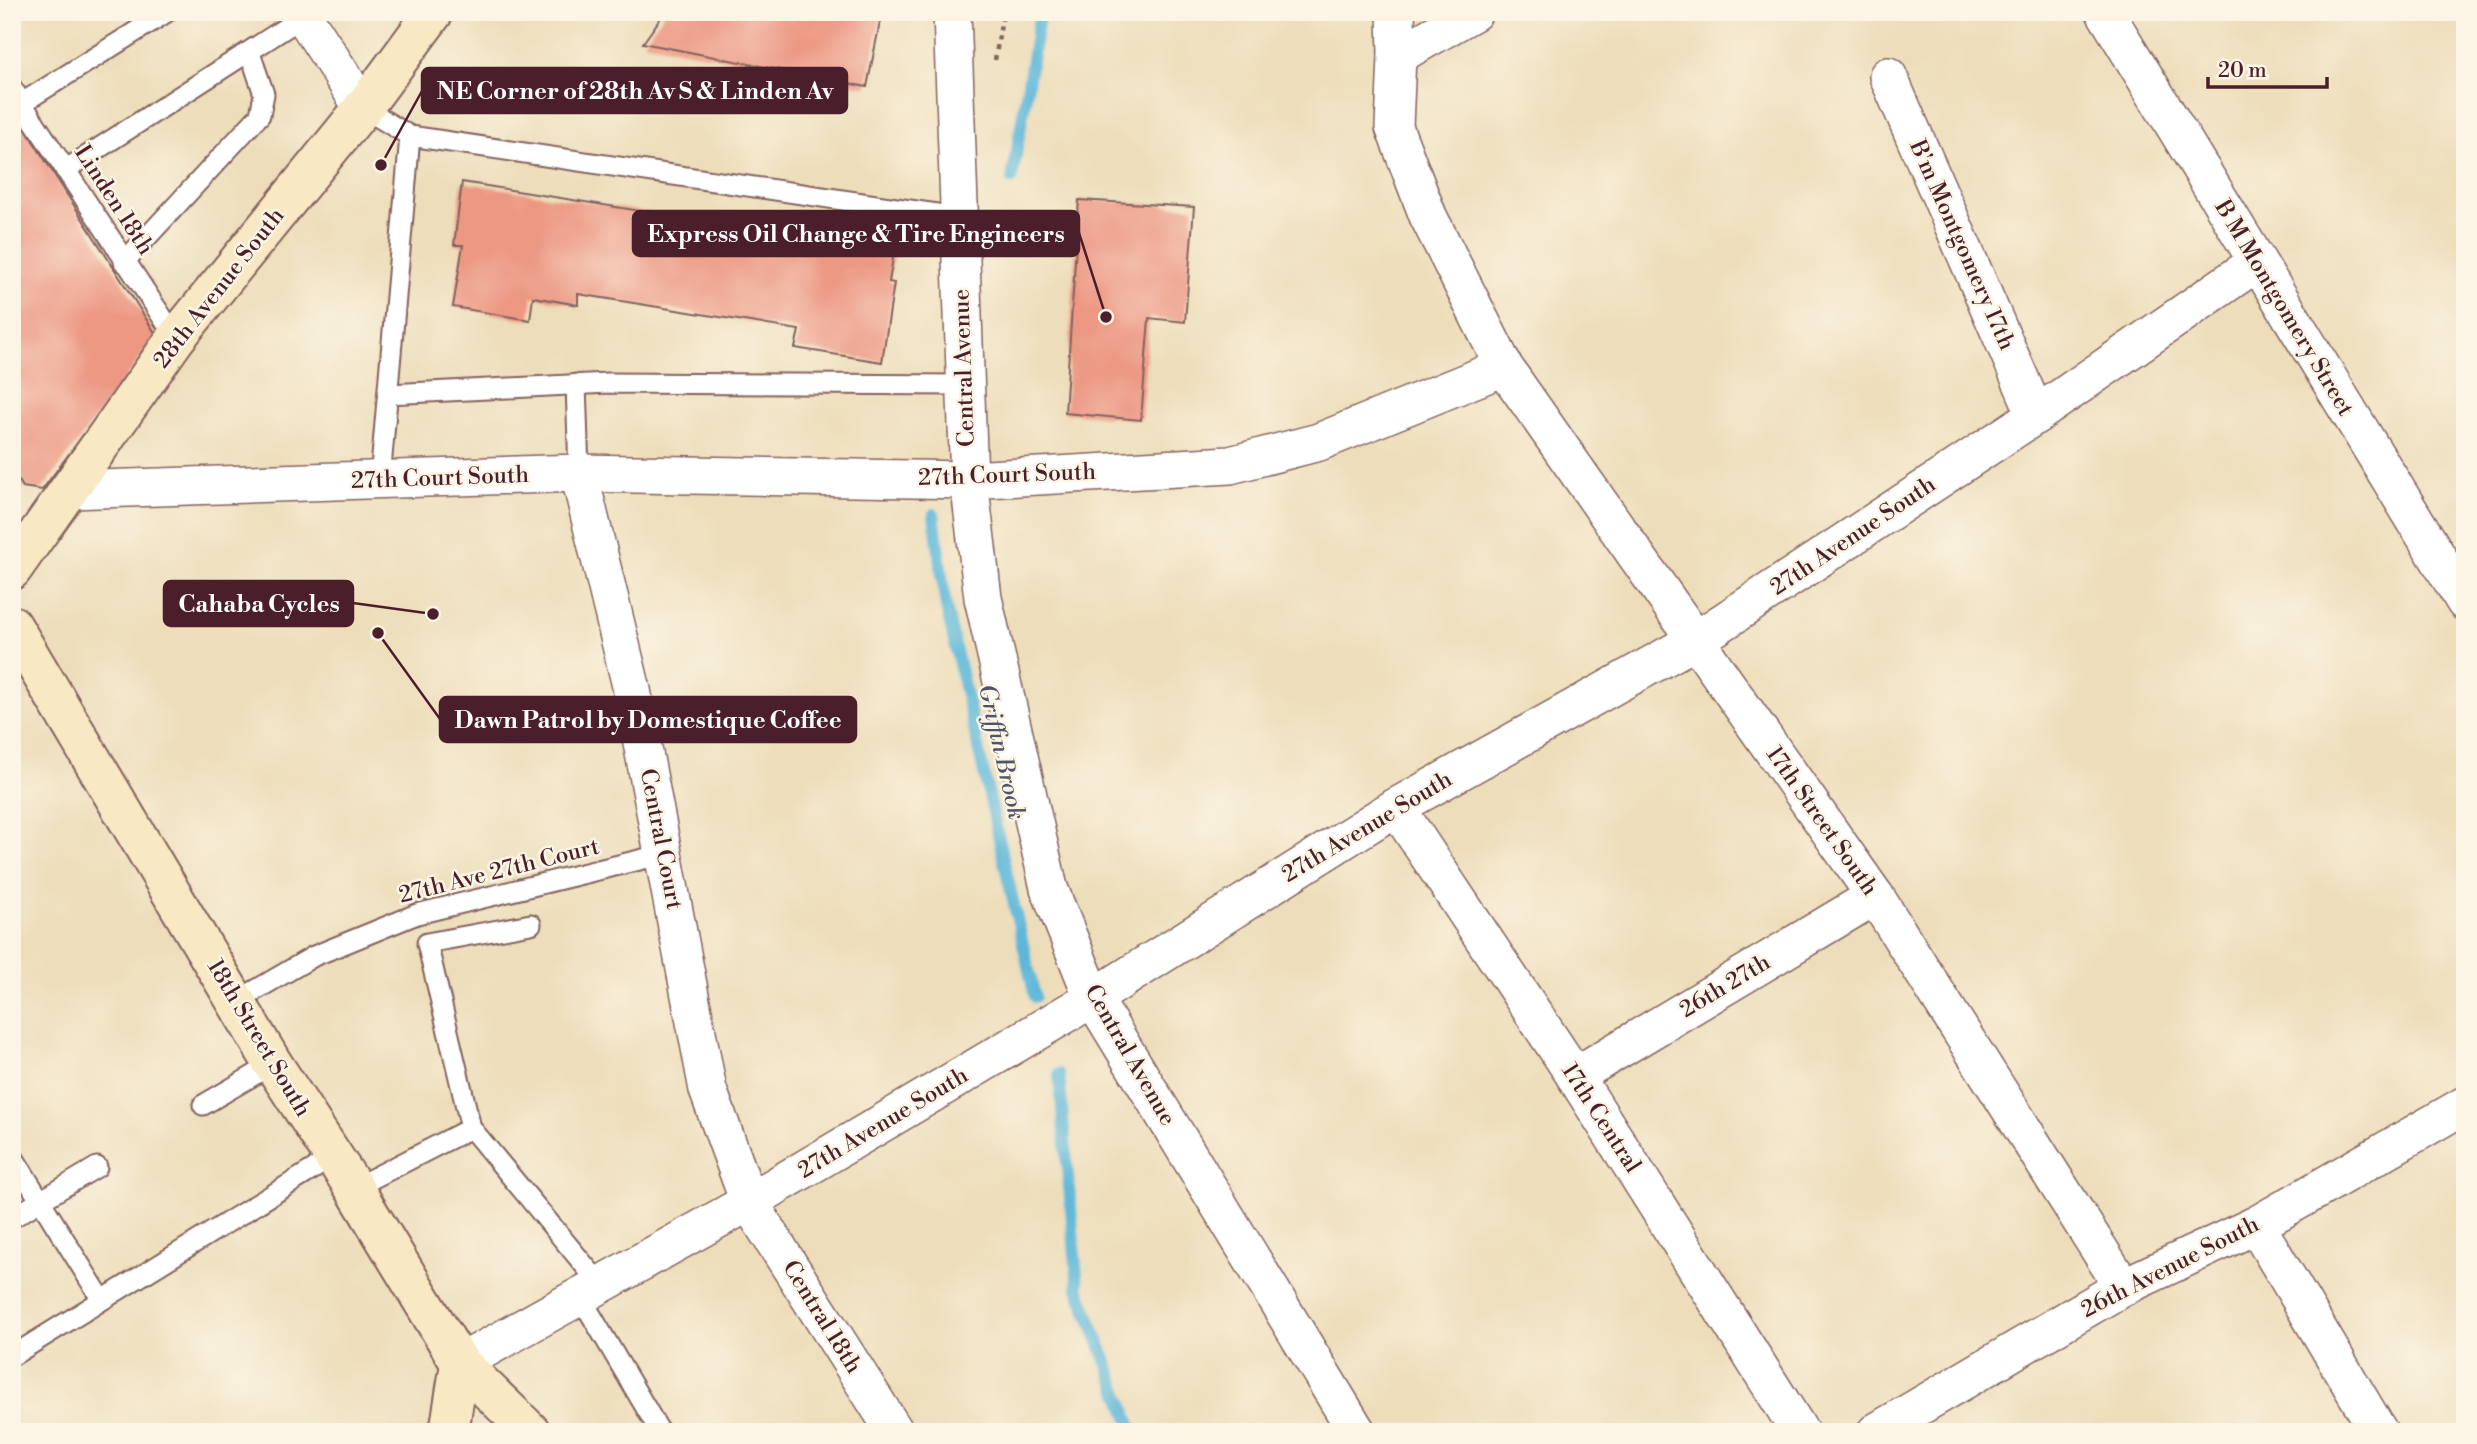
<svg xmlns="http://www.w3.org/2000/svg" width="2477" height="1444" viewBox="0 0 2477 1444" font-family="'Libre Bodoni',serif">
<rect width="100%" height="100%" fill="#fcf5e5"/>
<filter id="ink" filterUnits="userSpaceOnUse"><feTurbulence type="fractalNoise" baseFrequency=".0143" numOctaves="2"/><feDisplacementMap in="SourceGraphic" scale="14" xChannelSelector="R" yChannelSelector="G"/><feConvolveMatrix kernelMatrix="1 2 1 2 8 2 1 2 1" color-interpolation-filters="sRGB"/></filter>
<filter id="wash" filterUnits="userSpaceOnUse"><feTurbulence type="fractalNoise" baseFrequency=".00686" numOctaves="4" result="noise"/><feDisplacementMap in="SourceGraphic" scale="28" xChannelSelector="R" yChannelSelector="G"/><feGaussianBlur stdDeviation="1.57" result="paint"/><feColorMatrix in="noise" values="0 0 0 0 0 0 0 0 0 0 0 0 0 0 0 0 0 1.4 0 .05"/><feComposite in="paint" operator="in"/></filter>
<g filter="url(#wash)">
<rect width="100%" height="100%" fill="#edddba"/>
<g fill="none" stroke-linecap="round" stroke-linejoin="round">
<g stroke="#5bb7d9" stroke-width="12">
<path d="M1012,179l28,-167"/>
<path d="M934,514l12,93 89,390"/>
<path d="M1059,1074l19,214 56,144"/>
</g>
</g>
<g id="blocks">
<g fill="#ec9883">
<path d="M665,12h217l-15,75 -224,-44z"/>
<path d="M12,108l145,228 -115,154 -19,-3 -11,-17z"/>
<path d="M462,182l432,70 -5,30 5,1 -12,79 -87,-14 4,-18 -221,-36v11l-45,-8 -3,23 -77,-13 10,-62h-9z"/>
<path d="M1079,200l115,7 -9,115 -36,-4 -8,102 -76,-7z"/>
</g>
</g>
</g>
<g filter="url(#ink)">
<use href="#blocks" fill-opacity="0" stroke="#83625d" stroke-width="2"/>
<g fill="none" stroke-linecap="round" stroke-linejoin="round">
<defs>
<g id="service">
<path d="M12,88l164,250"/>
<path d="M22,103l145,-91"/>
<path d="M363,108l47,28 547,81"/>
<path d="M65,170l239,-154"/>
<path d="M124,262l136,-147 4,-21 -14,-41"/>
<path d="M576,384l3,89"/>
<path d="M388,394l220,-11 356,2"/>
<path d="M380,480l30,-344"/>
<path d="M237,1001l77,-45 103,-42 247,-60"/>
<path d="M203,1105l70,-41"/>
<path d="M471,1128l129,156"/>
<path d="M12,1155l90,145"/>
<path d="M354,1188l117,-60 -44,-185 104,-19"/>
<path d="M12,1218l85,-51"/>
<path d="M580,1296l80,136"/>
<path d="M12,1356l321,-199"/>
</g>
<g id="minor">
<path d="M301,12l62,96"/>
<path d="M952,12l17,468 14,118 66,290 44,110 264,434"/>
<path d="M1396,12l1,44"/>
<path d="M2105,12l360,590"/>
<path d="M1888,76l148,339"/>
<path d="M1504,367l371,529 248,391"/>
<path d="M579,473l53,217 76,400 41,112 146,230"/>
<path d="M69,490l510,-17 390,7 261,-15 89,-23 185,-75 -76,-151 -34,-89 3,-71 77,-44"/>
<path d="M1396,807l179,269 225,356"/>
<path d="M1575,1076l300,-180"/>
<path d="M2256,1225l123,207"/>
<path d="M460,1363l289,-161 344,-204 303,-191 300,-167 340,-225 220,-152"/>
<path d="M1876,1432l247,-145 133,-62 209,-120"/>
</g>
<g id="secondary">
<path d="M12,570l164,-232 187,-230 71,-96"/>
<path d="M12,625l261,439 81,124 106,175 71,69"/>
<path d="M449,1432l11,-69"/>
</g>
</defs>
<use href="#service" stroke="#83625d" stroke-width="23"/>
<use href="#minor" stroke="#83625d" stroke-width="40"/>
<use href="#secondary" stroke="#83625d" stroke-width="42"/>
<path stroke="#83625d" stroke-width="4.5" stroke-dasharray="5 5" stroke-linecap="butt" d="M995,60l8,-48"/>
<use href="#service" stroke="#fff" stroke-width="19"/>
<use href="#minor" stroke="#fff" stroke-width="37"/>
<use href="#secondary" stroke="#f8e8c3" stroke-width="38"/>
</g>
</g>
<g text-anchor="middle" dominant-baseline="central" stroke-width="5" stroke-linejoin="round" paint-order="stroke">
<g font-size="23" fill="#4a1f2b" stroke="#fcf5e5">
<text transform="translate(114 200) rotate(57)">Linden 18th</text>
<text transform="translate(1962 245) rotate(66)">B'm Montgomery 17th</text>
<text transform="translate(219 288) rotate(-52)">28th Avenue South</text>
<text transform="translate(2284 308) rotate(59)">B M Montgomery Street</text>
<text transform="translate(964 368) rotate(-92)">Central Avenue</text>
<text transform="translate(1007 475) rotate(-2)">27th Court South</text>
<text transform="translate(440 478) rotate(-2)">27th Court South</text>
<text transform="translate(1853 536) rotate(-34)">27th Avenue South</text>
<text transform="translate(1822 821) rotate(55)">17th Street South</text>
<text transform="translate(1367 827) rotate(-31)">27th Avenue South</text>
<text transform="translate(661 839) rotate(79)">Central Court</text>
<text transform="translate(499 871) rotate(-14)">27th Ave 27th Court</text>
<text transform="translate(1725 986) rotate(-31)">26th 27th</text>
<text transform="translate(259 1038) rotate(59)">18th Street South</text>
<text transform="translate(1130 1055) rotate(60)">Central Avenue</text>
<text transform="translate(1601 1118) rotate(57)">17th Central</text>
<text transform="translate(883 1123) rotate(-31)">27th Avenue South</text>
<text transform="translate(2170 1267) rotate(-27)">26th Avenue South</text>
<text transform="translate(822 1317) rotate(58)">Central 18th</text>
</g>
<g font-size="24" font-style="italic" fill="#505468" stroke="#fcf5e5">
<text transform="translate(1001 752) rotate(77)">Griffin Brook</text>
</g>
</g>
<path fill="none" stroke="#4a1f2b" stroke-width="2.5" d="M381 165L422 91M1106 317L1079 233M433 614L353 603M378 633L440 719"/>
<g fill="#4a1f2b" stroke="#fcf5e5" stroke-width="2.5">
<circle cx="381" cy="165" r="7"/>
<circle cx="1106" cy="317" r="7"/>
<circle cx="433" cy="614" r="7"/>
<circle cx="378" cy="633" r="7"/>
</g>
<g fill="#4a1f2b" stroke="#4a1f2b" stroke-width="2.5">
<rect x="422" y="68" width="425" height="45" rx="7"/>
<rect x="633" y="211" width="446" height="45" rx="7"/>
<rect x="164" y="581" width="189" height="45" rx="7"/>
<rect x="440" y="697" width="416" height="45" rx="7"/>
</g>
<g font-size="24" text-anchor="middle" font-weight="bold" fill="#fff">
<text x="635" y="99">NE Corner of 28th Av S &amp; Linden Av</text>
<text x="856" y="242">Express Oil Change &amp; Tire Engineers</text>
<text x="259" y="612">Cahaba Cycles</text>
<text x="648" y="728">Dawn Patrol by Domestique Coffee</text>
</g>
<rect width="2477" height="1444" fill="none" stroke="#fcf5e5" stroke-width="42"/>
<path d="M2208 77v10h119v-10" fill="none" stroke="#4a1f2b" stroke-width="3.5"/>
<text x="2218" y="77" font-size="21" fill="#4a1f2b" stroke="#fcf5e5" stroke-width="5" paint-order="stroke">20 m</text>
</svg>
